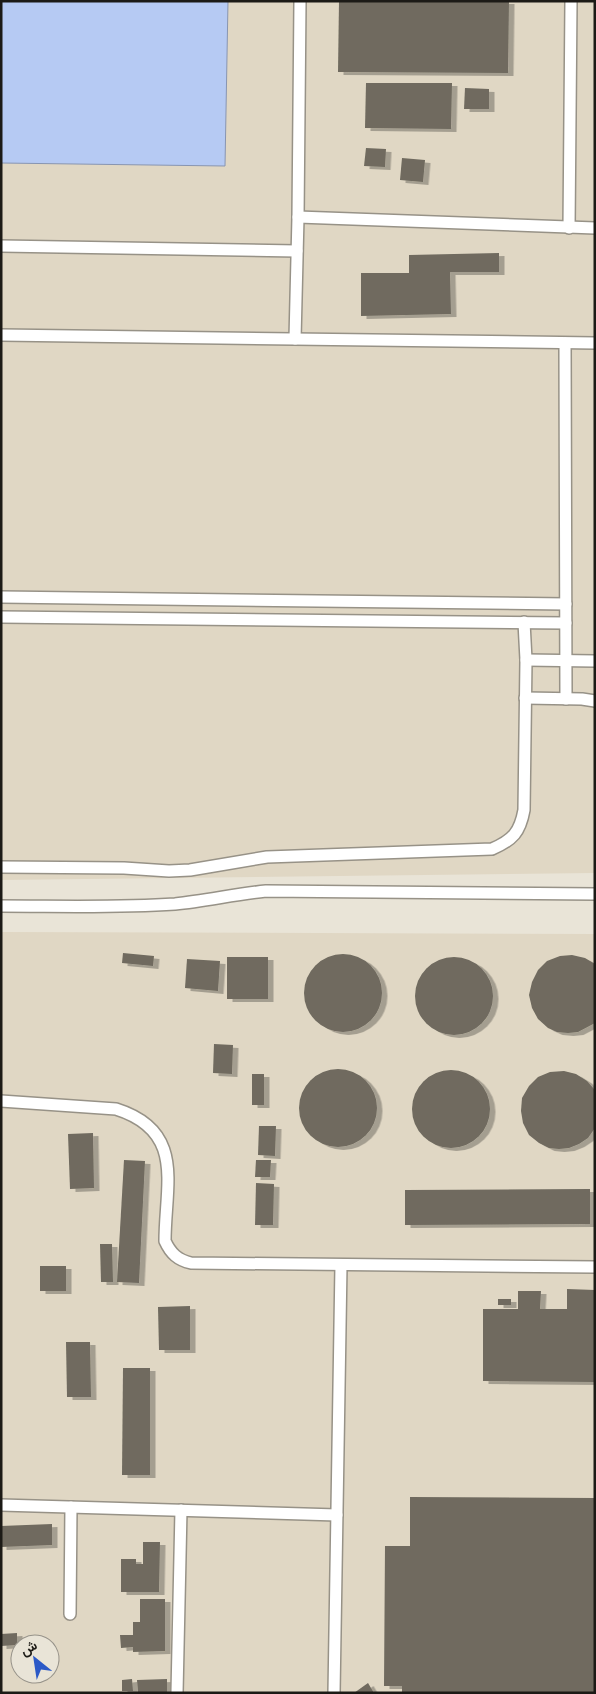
<svg xmlns="http://www.w3.org/2000/svg" width="596" height="1694" viewBox="0 0 596 1694" font-family="'Zilla Slab',Vazirmatn,serif">
<defs>
<filter id="shadow"><feDropShadow dx="5.5" dy="3" stdDeviation="0" flood-color="#0004"/></filter>
</defs>
<rect width="100%" height="100%" fill="#e9e4d7"/>
<g fill="#e0d7c4" fill-rule="evenodd">
<path d="M228,1h367v872l-594,7v-717l223,3z"/>
<path d="M1,932l594,2v759h-594zM20,1644h30v30h-30z"/>
</g>
<path fill="#b6caf3" stroke="#8895b1" d="M1,1h227l-3,165 -224,-3z"/>
<g fill="#6f6a5f" filter="url(#shadow)">
<path d="M339,1h170l-1,72 -170,-1z"/>
<path d="M366,83h86l-1,46 -86,-1z"/>
<path d="M465,88l24,1v20h-25z"/>
<path d="M366,148l20,1 -1,18 -21,-1z"/>
<path d="M402,158l23,2 -2,22 -23,-2z"/>
<path d="M499,253v19h-49l1,42 -90,2v-43h48v-18z"/>
<path d="M123,953l31,3 -1,10 -31,-3z"/>
<circle cx="343" cy="993" r="39"/>
<path d="M572,955l13,3 10,6v59l-17,9 -10,1 -11,-1 -9,-4 -10,-9 -6,-11 -3,-13 3,-13 6,-12 9,-9 13,-5z"/>
<circle cx="454" cy="996" r="39"/>
<rect x="227" y="957" width="41" height="42"/>
<path d="M187,959l33,2 -2,30 -33,-3z"/>
<path d="M214,1044l19,1 -1,29 -19,-1z"/>
<circle cx="338" cy="1108" r="39"/>
<circle cx="451" cy="1109" r="39"/>
<path d="M564,1071l12,3 11,7 7,8 1,39 -7,10 -9,6 -10,4 -10,1 -10,-1 -10,-5 -10,-8 -6,-12 -2,-12 1,-13 7,-12 9,-9 12,-5z"/>
<rect x="252" y="1074" width="12" height="31"/>
<path d="M259,1126h17l-1,30 -17,-1z"/>
<path d="M93,1133l1,55 -24,1 -2,-55z"/>
<path d="M124,1160l21,1 -6,122 -22,-1z"/>
<path d="M256,1160h15l-1,17h-15z"/>
<path d="M256,1183l18,1 -1,41h-18z"/>
<path d="M590,1189v35l-185,1v-35z"/>
<path d="M100,1244h12l1,38h-12z"/>
<rect x="40" y="1266" width="26" height="25"/>
<path d="M567,1289l28,1v92l-112,-1v-72h35v-18h23l-1,18h27z"/>
<rect x="498" y="1299" width="13" height="6"/>
<path d="M190,1306v44h-31l-1,-43z"/>
<path d="M66,1342h24l1,55h-24z"/>
<path d="M123,1368h27v107h-28z"/>
<path d="M410,1497l185,1v195h-193v-7h-18l1,-140h25z"/>
<path d="M52,1524v21l-51,2v-21z"/>
<path d="M143,1542h17l-1,50h-38v-33h15v5h7z"/>
<path d="M140,1599h25v52l-32,1v-5l-12,1 -1,-13h13v-13h7z"/>
<path d="M17,1633v12l-16,1v-12z"/>
<path d="M132,1679l1,12h-11v-11z"/>
<path d="M167,1679v14h-29l-1,-13z"/>
<path d="M368,1683l6,10h-20z"/>
</g>
<g fill="none" stroke-linecap="round" stroke-linejoin="round">
<defs>
<g id="lane">
<path d="M298,217l297,11"/>
<path d="M569,228l2,-227"/>
<path d="M1,246l296,5"/>
<path d="M1,335l594,8"/>
<path d="M295,339l3,-122 2,-216"/>
<path d="M565,343l1,356"/>
<path d="M1,597l565,7"/>
<path d="M1,617l565,6"/>
<path d="M526,660l69,1"/>
<path d="M525,698l57,1 13,2"/>
<path d="M1,867l123,1 45,3 21,-1 77,-13 225,-8c21,-9 28,-17 32,-39l2,-150 -2,-38"/>
<path d="M1,906c58,0 116,2 174,-2 30,-3 61,-10 91,-13l329,3"/>
<path d="M1,1101l115,8c70,22 49,76 49,132 6,13 13,19 26,22l404,4"/>
<path d="M1,1505l336,10"/>
<path d="M70,1614l1,-107"/>
<path d="M177,1693l4,-183"/>
<path d="M334,1693l7,-428"/>
</g>
</defs>
<use href="#lane" stroke="#979287" stroke-width="14"/>
<use href="#lane" stroke="#fff" stroke-width="11"/>
</g>
<rect width="596" height="1694" fill="none" stroke="#1c1a16" stroke-width="5"/>
<g transform="translate(35 1659) rotate(330)"><circle r="24" fill="#e9e4d7" stroke="#97938a"/>
<path d="M0-4L9 19L0 12L-9 19Z" fill="#2b59c7"/>
<text y="-8" font-size="14" font-weight="bold" text-anchor="middle" fill="#1c1a16">ش</text>
</g>
</svg>
